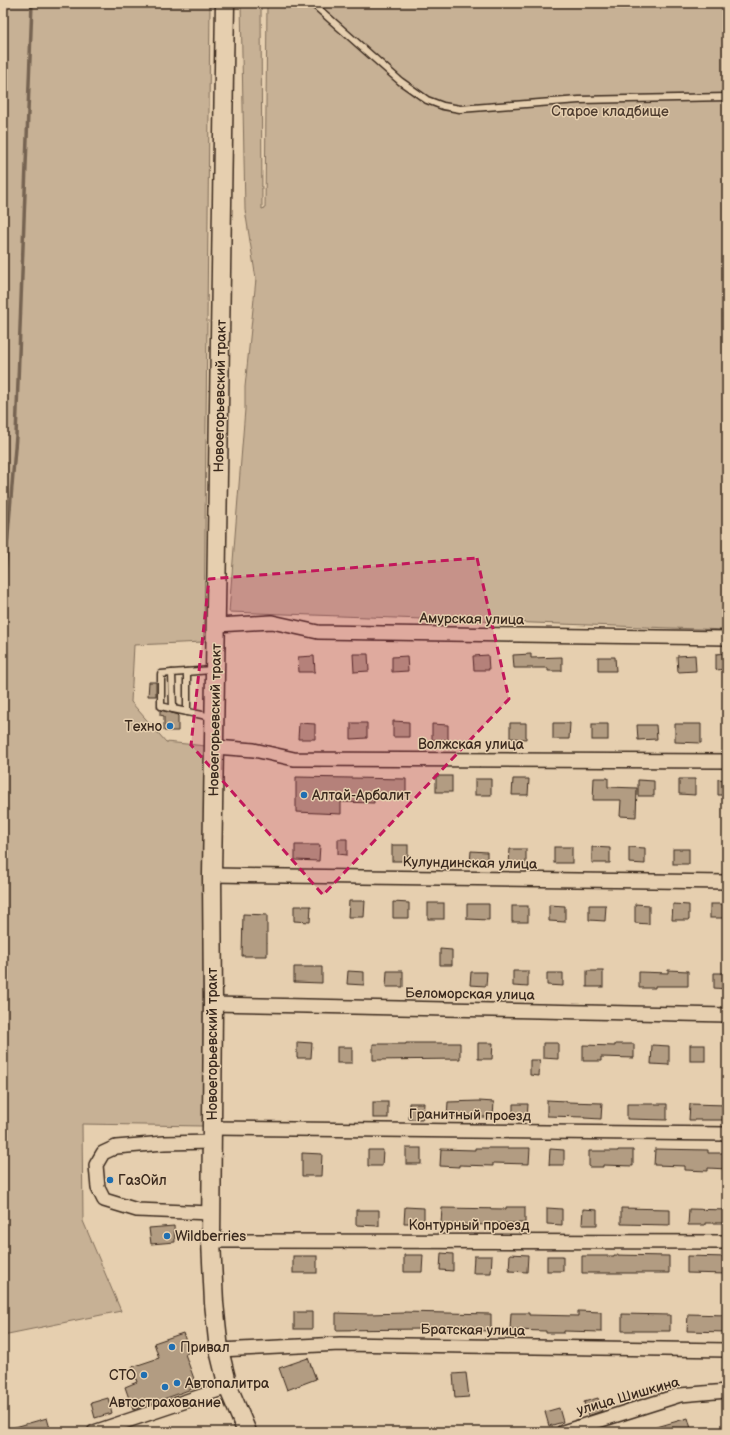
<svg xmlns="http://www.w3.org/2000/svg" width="730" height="1435" viewBox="0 0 730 1435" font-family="'Balsamiq Sans',sans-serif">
<rect width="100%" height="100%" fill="#e6cfaf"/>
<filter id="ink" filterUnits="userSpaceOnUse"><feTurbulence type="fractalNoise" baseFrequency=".025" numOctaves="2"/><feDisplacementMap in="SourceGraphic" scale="8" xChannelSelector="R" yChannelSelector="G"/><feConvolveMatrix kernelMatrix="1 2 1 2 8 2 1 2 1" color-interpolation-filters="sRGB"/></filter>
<g filter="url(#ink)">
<g fill="#c7b195" stroke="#816e5a">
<path d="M3,3h207l-6,639 -70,3 -3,57 35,40 40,4 -3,129v251l-121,-2 1,97 38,90 -118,24z"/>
<path d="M241,3h20l1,206 3,-1 2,-205h460v627l-498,-18 16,-203v-22l11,-108 -11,-69z"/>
</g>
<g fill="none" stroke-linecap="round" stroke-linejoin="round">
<path stroke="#766451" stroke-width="3.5" d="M3,596l13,-160 16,-433"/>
</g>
<g fill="#b29c82" stroke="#3b2a1e">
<path d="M727,653v16l-11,1v-16z"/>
<path d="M353,654h15l1,17 -15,1z"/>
<path d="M531,654v4l31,-1v14h-14v-3h-34l-1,-13z"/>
<path d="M488,655l1,15h-15l-1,-14z"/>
<path d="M695,655l1,16 -18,1 -1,-16z"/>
<path d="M314,656l1,16h-16l-1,-15z"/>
<path d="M407,656l1,15 -16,1v-15z"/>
<path d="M598,657h17l1,14h-18z"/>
<path d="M149,682h7v14h-8z"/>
<path d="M160,710l19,5 -1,1v15h-14v-15l-4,-1z"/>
<path d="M393,721l16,1v15h-16z"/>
<path d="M299,723l16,1v15h-17z"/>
<path d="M351,723h16v15l-16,1z"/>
<path d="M510,723h16v16l-16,-1z"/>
<path d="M553,723h17l-1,16h-16z"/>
<path d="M432,724l16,1v15h-16z"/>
<rect x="592" y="724" width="16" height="16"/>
<path d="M675,724h26v19l-26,-1z"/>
<path d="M637,725h19l1,14 -19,1z"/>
<rect x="436" y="776" width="16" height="16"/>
<path d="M296,777l110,2v16l-32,-1v9l-33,-1v12l-45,-2z"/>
<path d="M594,778h14v9l29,1 -1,29 -16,-1 1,-16h-28z"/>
<rect x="475" y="779" width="16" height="16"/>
<path d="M513,779h16l-1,16h-16z"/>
<path d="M679,779h16v16l-16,-1z"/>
<path d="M718,779l9,1v15h-9z"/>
<path d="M638,780l16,1v15h-16z"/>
<path d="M338,839h9v16l-9,-1z"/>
<path d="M295,845h25l-1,16 -24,-1z"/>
<rect x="392" y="845" width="16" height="16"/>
<rect x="554" y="847" width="18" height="16"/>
<path d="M592,847l18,1v15h-18z"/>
<path d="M629,847l16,1v16l-16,-1z"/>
<path d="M510,849h16v16l-17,-1z"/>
<rect x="673" y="849" width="16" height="15"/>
<path d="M471,851l16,1v13l-17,-1z"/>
<path d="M349,901h16l-1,16h-16z"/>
<path d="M393,902l16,1v15h-16z"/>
<rect x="428" y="903" width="16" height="16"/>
<path d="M467,904h22v16l-22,-1z"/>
<path d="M635,904l14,1v19l-14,-1z"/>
<path d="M673,904l16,1v15h-17z"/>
<rect x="710" y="904" width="17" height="14"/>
<path d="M549,905l16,1v16l-16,-1z"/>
<path d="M589,905h17l-1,16 -16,-1z"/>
<path d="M294,906h17l-1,16 -16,-1z"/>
<rect x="512" y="906" width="16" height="16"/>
<path d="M243,914l24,1v41h-25z"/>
<path d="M440,949l12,1v15h-12z"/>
<path d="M294,967h28v16l-28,-1z"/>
<path d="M668,970l20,1v15h-33v2h-16v-16l29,1z"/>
<path d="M348,971l16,1v13l-17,-1z"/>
<path d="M387,971h16v16h-17z"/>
<path d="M513,971h15v16l-15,-1z"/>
<rect x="587" y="971" width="16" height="16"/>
<path d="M471,972h16l-1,14 -16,-1z"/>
<path d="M547,973h16v13l-16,-1z"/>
<path d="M714,973h13v16l-13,-1z"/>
<path d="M297,1042l15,1 -1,15h-14z"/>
<path d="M406,1043h54v16l-87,1v-16h33z"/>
<path d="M478,1043h15l-1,16h-14z"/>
<path d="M543,1043h15v16l-15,-1z"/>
<path d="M615,1044h19v14l-33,-1v4h-18v-16l32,1z"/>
<path d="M652,1045l17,1v19l-18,-1z"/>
<rect x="690" y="1045" width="15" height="16"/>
<rect x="337" y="1047" width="15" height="16"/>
<path d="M530,1060h10l-1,16 -9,-1z"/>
<path d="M547,1100l19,1v1l36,1 -1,16 -17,-1v-1l-37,-1z"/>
<path d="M479,1101l15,1 -1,15h-46l1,-15z"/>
<rect x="373" y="1102" width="15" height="16"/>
<path d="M409,1103h15l-1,16h-14z"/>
<path d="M513,1104h15l-1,16 -14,-1z"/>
<path d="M627,1104h40v16l-40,-1z"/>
<path d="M690,1104l37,1v15h-38z"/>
<rect x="406" y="1148" width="15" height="16"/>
<path d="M475,1148h55l-1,16 -36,-1v3l-34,-1v2l-19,-1 1,-17 34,1z"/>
<path d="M550,1149l14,1v15h-15z"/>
<path d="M655,1149l53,1v3h19v16l-19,-1v3l-23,-1v-4l-31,-1z"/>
<path d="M368,1150h15l-1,16h-14z"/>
<path d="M618,1150h15v16l-30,-1v2h-14v-16h29z"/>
<path d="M302,1153l20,1 -1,22h-19z"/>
<path d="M405,1207l19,1v15h-20z"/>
<path d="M506,1207h19v16h-29v2l-55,-1 1,-16 64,1z"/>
<path d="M547,1208l15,1v16l-15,-1z"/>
<path d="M621,1208l49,1v16l-49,-1z"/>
<path d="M583,1209l14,1v15h-15z"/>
<path d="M689,1209l38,1v13h-22v2h-17z"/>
<path d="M356,1210h23v16l-23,-1z"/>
<path d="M174,1226l1,16 -24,2 -2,-16z"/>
<path d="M441,1253l12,1v17l-13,-1z"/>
<path d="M510,1254l18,1 -1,17 -18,-1z"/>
<path d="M404,1255h19l-1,17h-18z"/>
<path d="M614,1255l55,1v17h-87v-17h32z"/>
<rect x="293" y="1256" width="24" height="17"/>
<path d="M474,1256h18l-1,17h-18z"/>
<rect x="547" y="1256" width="16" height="15"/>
<path d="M687,1256l40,1v17l-40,-1z"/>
<path d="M578,1311l23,1v20l-37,-1v2h-18v-2l-36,-1 1,-17h18v2l49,1z"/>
<rect x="294" y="1312" width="18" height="17"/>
<path d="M404,1312l87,2v17l-69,-2 -86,1v-17l34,1 34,-1z"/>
<path d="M622,1314l48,1v16h-48z"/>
<path d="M688,1314l39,1v17l-40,-1z"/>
<path d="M183,1333l7,19 -5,2 12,33 -64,23 -8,-23 12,-5 -5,-15 27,-9 -5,-15z"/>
<path d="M308,1358l8,21 -29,11 -8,-22z"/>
<path d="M466,1373l3,24 -14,1 -2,-24z"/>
<path d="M108,1398l4,15 -17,5 -4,-15z"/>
<path d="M598,1398l4,13 -14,5 -4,-14z"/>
<path d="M559,1408l4,14 -14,4 -4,-14z"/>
<path d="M47,1418l4,14h-42l-1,-3z"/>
<path d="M688,1418l4,14h-41l-1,-3z"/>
</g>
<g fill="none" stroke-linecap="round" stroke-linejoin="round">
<defs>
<g id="lane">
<path d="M312,3l88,78 27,19 16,6 17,3 119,-9 148,-3"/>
<path d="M187,672v40"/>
<path d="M172,673l-11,1v32l12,3"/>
<path d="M212,717l-39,-8 -1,-36 40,-3"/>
</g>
<g id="street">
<path d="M217,625l55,-3 46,10 409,6"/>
<path d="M215,747l39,3 40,9 433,2"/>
<path d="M212,875l515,7"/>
<path d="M213,1004l514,11"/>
<path d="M212,1128l515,6"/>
<path d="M211,1213l-74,-3 -33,-10 -6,-12 -2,-23 7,-12 13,-6 48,-4 48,-1"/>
<path d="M211,1241l516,1"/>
<path d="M219,1350l121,-6 387,6"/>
<path d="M94,1432l134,-45"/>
<path d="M563,1432l117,-37 47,-4"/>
</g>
<path id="secondary" d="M225,3l-13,872 1,129 -2,237 3,62 5,47 9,37 19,45"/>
</defs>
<use href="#lane" stroke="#3b2a1e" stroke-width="9"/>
<use href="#street" stroke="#3b2a1e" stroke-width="16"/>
<use href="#secondary" stroke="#3b2a1e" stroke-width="21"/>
<use href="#lane" stroke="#e6cfaf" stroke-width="6"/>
<use href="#street" stroke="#e6cfaf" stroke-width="13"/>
<use href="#secondary" stroke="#e6cfaf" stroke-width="18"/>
</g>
</g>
<path fill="#c2185b" fill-opacity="0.2" stroke="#c2185b" stroke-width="3" stroke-dasharray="8 5" stroke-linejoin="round" d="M477,558l32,141 -186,196 -132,-150 18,-166z"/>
<g fill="#1f6fb2" stroke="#e6cfaf" stroke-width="1.5">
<circle cx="170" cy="726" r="4"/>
<circle cx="304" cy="795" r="4"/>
<circle cx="110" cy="1180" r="4"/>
<circle cx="167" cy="1236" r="4"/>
<circle cx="172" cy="1347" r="4"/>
<circle cx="144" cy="1375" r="4"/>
<circle cx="177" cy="1383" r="4"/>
<circle cx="165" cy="1387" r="4"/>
</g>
<g text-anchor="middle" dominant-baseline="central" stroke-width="3" stroke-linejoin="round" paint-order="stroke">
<g font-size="14" fill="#503e30" stroke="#e6cfaf">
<text x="610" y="111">Старое кладбище</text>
</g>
<g font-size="14" fill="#3b2a1e" stroke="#e6cfaf">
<text transform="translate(220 396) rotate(-89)">Новоегорьевский тракт</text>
<text transform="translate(472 619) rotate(1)">Амурская улица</text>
<text transform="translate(215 720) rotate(-89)">Новоегорьевский тракт</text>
<text x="471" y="744">Волжская улица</text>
<text transform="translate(470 863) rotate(1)">Кулундинская улица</text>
<text transform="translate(470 994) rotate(1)">Беломорская улица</text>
<text transform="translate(212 1044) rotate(-90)">Новоегорьевский тракт</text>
<text transform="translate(470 1115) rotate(1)">Гранитный проезд</text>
<text x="469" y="1225">Контурный проезд</text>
<text transform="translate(473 1330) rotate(1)">Братская улица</text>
<text transform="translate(628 1396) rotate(-16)">улица Шишкина</text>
</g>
<g font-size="14" fill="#3b2a1e" stroke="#e6cfaf" text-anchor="start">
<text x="162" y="726" text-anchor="end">Техно</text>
<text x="312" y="795">Алтай-Арбалит</text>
<text x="118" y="1180">ГазОйл</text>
<text x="175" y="1236">Wildberries</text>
<text x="180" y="1347">Привал</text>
<text x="136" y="1375" text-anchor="end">СТО</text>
<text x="185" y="1383">Автопалитра</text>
<text x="165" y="1402" text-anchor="middle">Автострахование</text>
</g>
</g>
<rect width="730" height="1435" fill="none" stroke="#e6cfaf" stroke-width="16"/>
<rect x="8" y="8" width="714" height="1419" fill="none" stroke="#3b2a1e" stroke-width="1.5" filter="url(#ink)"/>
</svg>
